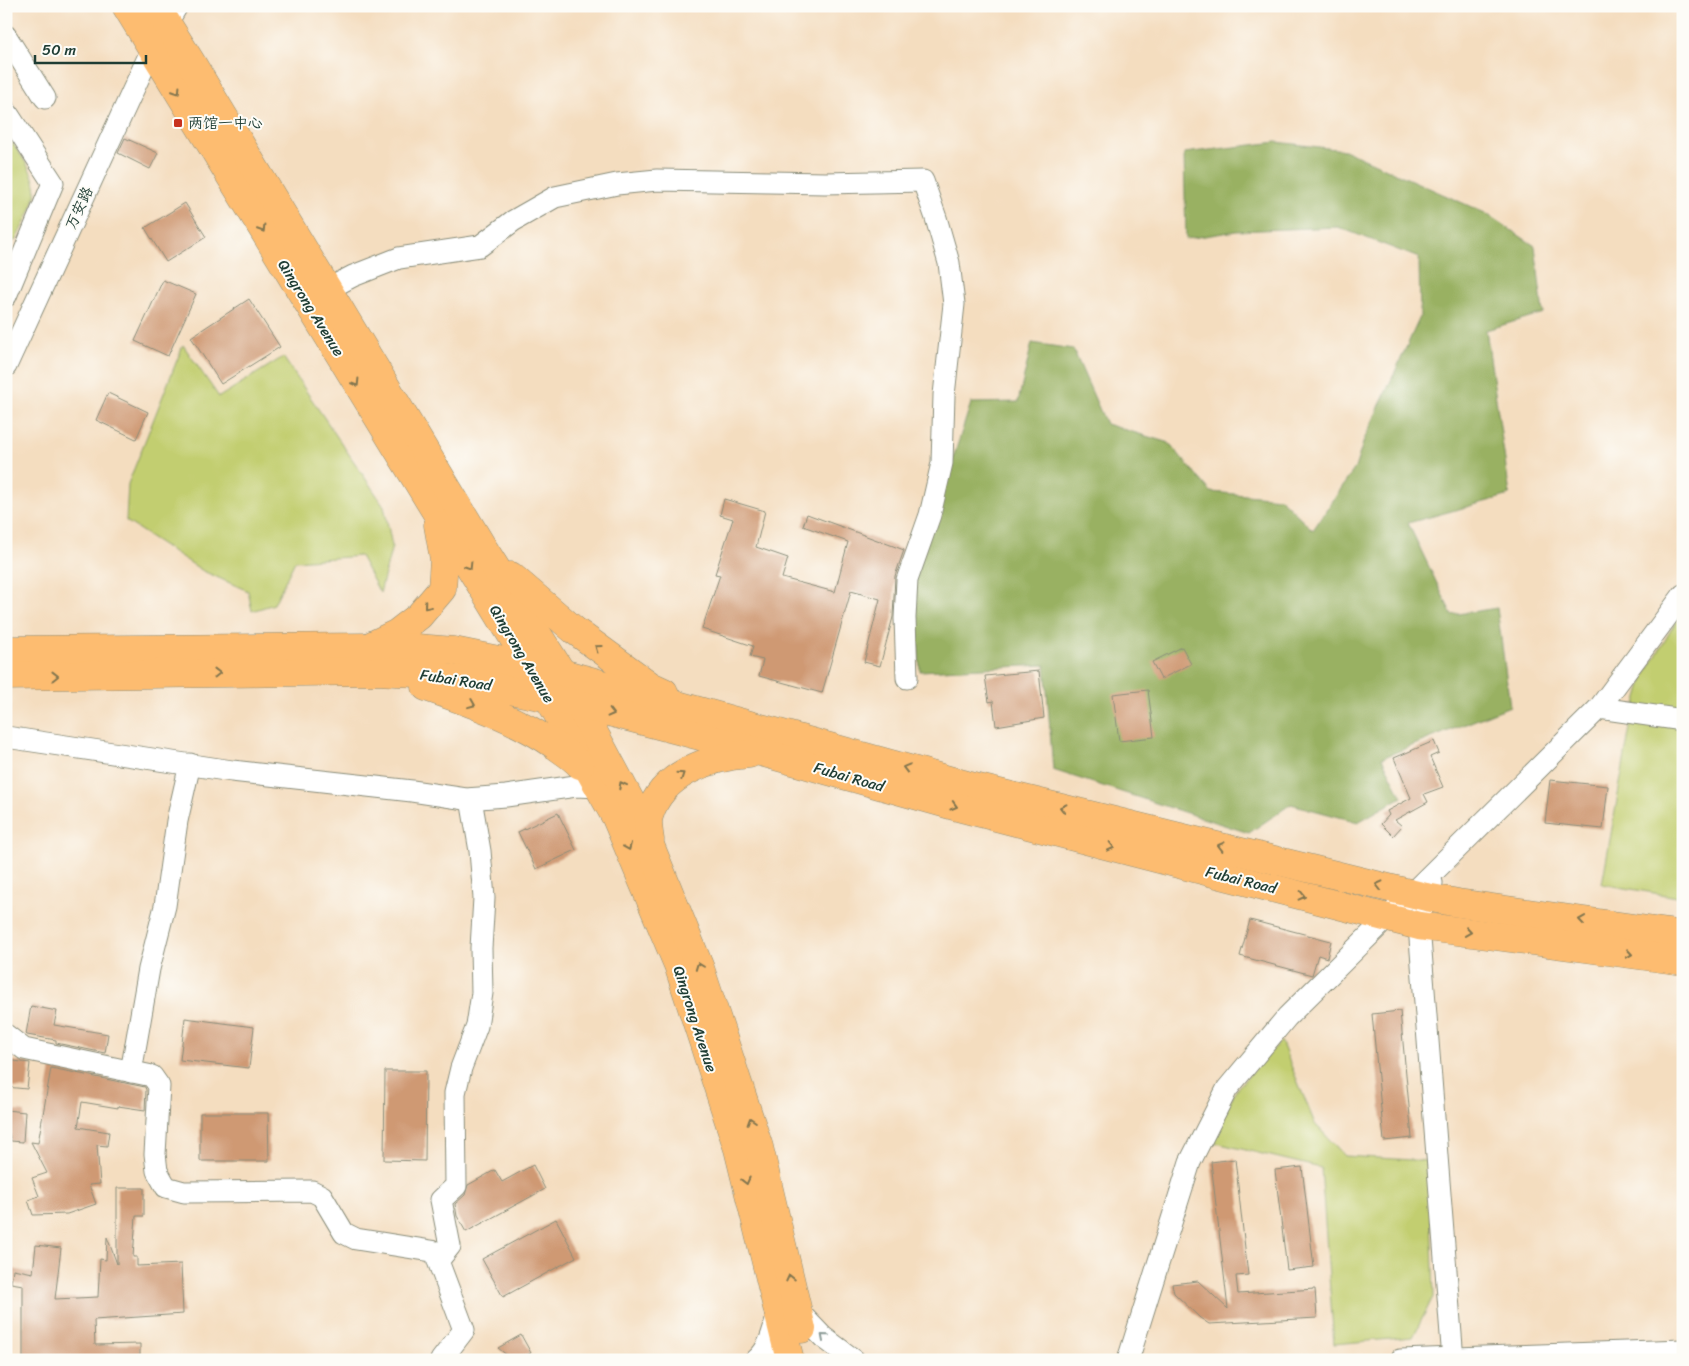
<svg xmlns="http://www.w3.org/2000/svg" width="1689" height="1366" viewBox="0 0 1689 1366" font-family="Sriracha,'LXGW WenKai TC',sans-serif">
<rect width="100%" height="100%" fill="#fdfcf7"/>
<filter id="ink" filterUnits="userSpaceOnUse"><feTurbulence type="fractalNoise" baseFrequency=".02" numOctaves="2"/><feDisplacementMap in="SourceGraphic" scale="10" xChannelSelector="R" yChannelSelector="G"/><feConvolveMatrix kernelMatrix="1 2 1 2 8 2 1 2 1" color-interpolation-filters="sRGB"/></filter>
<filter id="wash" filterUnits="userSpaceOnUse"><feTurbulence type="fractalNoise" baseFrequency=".0096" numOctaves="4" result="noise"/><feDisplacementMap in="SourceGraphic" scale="20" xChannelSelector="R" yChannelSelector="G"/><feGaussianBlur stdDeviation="1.12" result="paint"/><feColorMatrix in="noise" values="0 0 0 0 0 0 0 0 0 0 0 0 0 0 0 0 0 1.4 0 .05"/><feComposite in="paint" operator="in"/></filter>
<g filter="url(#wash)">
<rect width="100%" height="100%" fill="#f4ddbf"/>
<g fill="#c2ce6f" stroke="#708652">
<path d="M6,134c11,16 34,43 29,63 -3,14 -13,29 -19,43l-5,2 -5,-5z"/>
<path d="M183,345l36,52 64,-40 101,149 8,40 -12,47 -20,-37 -65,5 -21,43 -22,7 -4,-20 -45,-20 -77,-50 2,-37z"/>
<path d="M1683,613v285l-81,-14 29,-162 13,-45 28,-49z"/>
<path d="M1281,1041l34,83 30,32 84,5 5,134 -21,42 -79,7 -13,-176 -113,-27 30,-54z"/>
</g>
<path fill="#99b162" stroke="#5c774b" d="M1277,142l67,8 141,63 50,33 8,67 -57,17 24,165 -102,28 44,92 45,-7 13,98 -128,52 20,39 -44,25 -67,-18 -42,29 -196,-63 -8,-105 -125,6 -6,-92 57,-176 47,-1 14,-59 41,6 33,75 63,19 42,49 69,6 33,32 42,-62 9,-28 56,-123 -1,-59 -81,-31 -102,4 -50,8 -2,-86z"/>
<g id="blocks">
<g fill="#cf9973">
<path d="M125,138l33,15 -8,16 -32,-16z"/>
<path d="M185,203l21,34 -40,25 -21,-34z"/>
<path d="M163,280l33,14 -28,62 -33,-15z"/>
<path d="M249,299l31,48 -59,37 -30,-47z"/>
<path d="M108,393l40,19 -12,27 -40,-19z"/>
<path d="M724,499l41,12 -9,36 32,11 -6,20 53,14 13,-50 -45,-16 4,-12 97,36 -9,26 -2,41 -13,49 -16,-4 16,-63 -29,-8 -29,102 -63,-17 4,-16 -13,-3 3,-11 -51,-17 18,-54 -5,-1 18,-55 -13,-4z"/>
<path d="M1182,647l9,17 -30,15 -9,-17z"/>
<path d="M1039,671l5,47 -48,8 -3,-25 -4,1 -4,-26z"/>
<path d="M1148,690l6,47 -35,4 -6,-47z"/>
<path d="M1434,741l5,12 -9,4 13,30 -19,7 4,8 -33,18 7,6 -9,10 -12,-12 8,-9 -2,-4 24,-13 -17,-40z"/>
<path d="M1550,780l58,6 -5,43 -58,-6z"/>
<path d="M558,813l18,37 -40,19 -18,-37z"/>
<path d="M1250,920l81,21 -4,17 -9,-3 -6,20 -72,-19z"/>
<path d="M31,1006l26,5 -3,14 54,9 -3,19 -49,-10v-3l-29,-5 -1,-1z"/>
<path d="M1400,1011l12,127 -28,3 -12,-127z"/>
<path d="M185,1018l69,9 -5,41 -69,-8z"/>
<path d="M6,1060l24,3 -3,26 -21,-2z"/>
<path d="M51,1068l94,19 1,3 -1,20 -27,-4v2l-36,-6 -4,25 31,5 -2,14 -10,-1 3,39 -11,1 7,19 -29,10 -34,1 -5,-15 11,-4 -7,-18 15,-5 -16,-31 7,1z"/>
<path d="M385,1071h41l-1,90 -41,-1z"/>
<path d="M6,1110l19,2 -2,30 -12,-1 -5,-17z"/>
<path d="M200,1113h68l1,48h-69z"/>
<path d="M1235,1159l13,116 -12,1 2,18 77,-5 2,29 -108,6 -9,-6 -26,-25 -2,-9 26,-3 30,28 -17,-147z"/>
<path d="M533,1165l12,24 -79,43 -9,-16 -2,-12 10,-9 3,-10 27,-15 7,12z"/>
<path d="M1302,1167l12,100 -27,3 -12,-100z"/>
<path d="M117,1188h27v28h-8l-3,41h4v9l44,-2 2,50 -89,6 1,25 45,-1v16h-27v-2l-90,2v-75l-12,-2 2,-14 20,4 3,-28 25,3 -6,51 43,-2 2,-38 6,1 1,-23 10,27z"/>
<path d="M556,1219l20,38 -73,40 -21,-38z"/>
<path d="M521,1335l10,18 -14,7h-4l-15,-12z"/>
</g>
</g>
</g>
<g filter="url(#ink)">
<use href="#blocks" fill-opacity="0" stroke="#8a8d7a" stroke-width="1"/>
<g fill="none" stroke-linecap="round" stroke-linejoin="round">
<defs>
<g id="minor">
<path d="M6,36l39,62"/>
<path d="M6,111l47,72 -47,113"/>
<path d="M328,289l25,-13 46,-18 81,-12 33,-25 42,-24 62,-13 40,-4 168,3 98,-2 13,37 13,45 5,41 -10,91 -2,68 -12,52 -23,65 -2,38 2,60"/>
<path d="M6,366l146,-317 25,-43"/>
<path d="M1599,708l84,12"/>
<path d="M6,737l226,34 180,20 54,8 40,-3 70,-10 23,1"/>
<path d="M1432,883l-10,26 -3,17 34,434"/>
<path d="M6,1035l18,14 128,27 7,10 -4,68 2,17 9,16 18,5 128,-1 10,5 22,37 12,6 88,14"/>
<path d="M131,1072l18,-103 16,-63 12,-85 13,-57"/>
<path d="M798,1311l25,26 31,23"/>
<path d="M441,1360l23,-30 -26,-69 12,-15 -9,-46 15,-14 -1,-93 6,-25 16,-42 5,-33 -1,-45 3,-50 -4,-47 -9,-52"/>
<path d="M756,1360c13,-10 18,-31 22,-47"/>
<path d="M1128,1360l62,-198 37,-73 60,-72 312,-309 84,-113"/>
<path d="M1400,1360l283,-10"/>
</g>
<g id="major">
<path d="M126,6l405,661 85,151 62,147 60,184 52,211"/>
<path d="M156,6l35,56 291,484 80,127 75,140 63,155 59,179 43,182"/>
<path d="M511,576l63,54 77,56 13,6"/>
<path d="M370,646l27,-13 22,-17 23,-27 2,-30 -6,-34"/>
<path d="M6,650l362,-3 49,1 37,3 108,22 405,112 459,112 32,6 225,32"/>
<path d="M6,676l370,-5 40,2 44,7 118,24 186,49 197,55 458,118 264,35"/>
<path d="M426,687c45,16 90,31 130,59 8,6 17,11 24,19"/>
<path d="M650,840c-1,-7 -3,-17 -1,-24 12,-42 60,-59 100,-62"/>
</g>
</defs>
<use href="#minor" stroke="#8a8d7a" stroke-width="23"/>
<use href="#major" stroke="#8a8d7a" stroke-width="29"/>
<use href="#minor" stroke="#fff" stroke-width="21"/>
<use href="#major" stroke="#fdbc6f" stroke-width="28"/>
</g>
<defs><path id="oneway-chevron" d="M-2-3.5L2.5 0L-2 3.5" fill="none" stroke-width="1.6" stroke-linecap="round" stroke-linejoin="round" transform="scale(1.25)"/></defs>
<g stroke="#83764f">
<use href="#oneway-chevron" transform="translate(177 91) rotate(58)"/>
<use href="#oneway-chevron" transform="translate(262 229) rotate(58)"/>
<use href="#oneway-chevron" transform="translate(356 383) rotate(58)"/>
<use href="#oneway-chevron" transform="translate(469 566) rotate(58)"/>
<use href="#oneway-chevron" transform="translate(427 606) rotate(130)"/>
<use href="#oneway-chevron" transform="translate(598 648) rotate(-144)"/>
<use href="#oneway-chevron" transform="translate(217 673) rotate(-1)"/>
<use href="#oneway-chevron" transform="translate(55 676) rotate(-1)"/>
<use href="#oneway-chevron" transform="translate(472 704) rotate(22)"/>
<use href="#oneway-chevron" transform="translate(611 713) rotate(14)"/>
<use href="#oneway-chevron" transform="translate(906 768) rotate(-165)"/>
<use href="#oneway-chevron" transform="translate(681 775) rotate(-34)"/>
<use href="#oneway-chevron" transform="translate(622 785) rotate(-118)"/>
<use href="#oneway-chevron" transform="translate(954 806) rotate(16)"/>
<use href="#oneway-chevron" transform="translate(1063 808) rotate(-166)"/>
<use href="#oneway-chevron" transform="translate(1221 846) rotate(-166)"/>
<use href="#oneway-chevron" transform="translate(628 847) rotate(67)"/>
<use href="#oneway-chevron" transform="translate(1111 847) rotate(14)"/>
<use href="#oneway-chevron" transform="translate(1379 885) rotate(-166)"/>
<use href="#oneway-chevron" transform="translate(1302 896) rotate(14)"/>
<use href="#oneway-chevron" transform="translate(1582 920) rotate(-172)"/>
<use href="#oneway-chevron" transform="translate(1468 932) rotate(8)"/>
<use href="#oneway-chevron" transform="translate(1629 954) rotate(8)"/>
<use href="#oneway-chevron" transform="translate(699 966) rotate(-111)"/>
<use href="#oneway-chevron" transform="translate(751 1121) rotate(-108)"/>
<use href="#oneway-chevron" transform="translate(746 1181) rotate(76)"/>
<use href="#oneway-chevron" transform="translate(790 1278) rotate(-103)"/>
</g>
<use stroke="#8f9e9a" href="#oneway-chevron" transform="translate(824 1337) rotate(-139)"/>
</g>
<rect fill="#c8321e" stroke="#fdfcf7" stroke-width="2" x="173" y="118" width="10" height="10" rx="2.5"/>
<g text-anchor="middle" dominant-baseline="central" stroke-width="4" stroke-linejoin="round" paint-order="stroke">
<g font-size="15" fill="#1f3d34" stroke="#fdfcf7" text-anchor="start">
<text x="188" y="123">两馆一中心</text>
</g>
<g font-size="15" fill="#1f3d34" stroke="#fdfcf7">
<text transform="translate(79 208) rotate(-65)">万安路</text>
<text transform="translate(311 308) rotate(58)">Qingrong Avenue</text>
<text transform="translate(522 654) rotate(59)">Qingrong Avenue</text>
<text transform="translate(456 680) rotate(9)">Fubai Road</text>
<text transform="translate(849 777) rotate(16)">Fubai Road</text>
<text transform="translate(1241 880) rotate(14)">Fubai Road</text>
<text transform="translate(695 1019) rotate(72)">Qingrong Avenue</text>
</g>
</g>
<rect width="1689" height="1366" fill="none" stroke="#fdfcf7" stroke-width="25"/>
<path d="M35 55v8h111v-8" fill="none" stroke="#1f3d34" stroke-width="2.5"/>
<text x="42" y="55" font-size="15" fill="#1f3d34" stroke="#fdfcf7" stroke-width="4" paint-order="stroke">50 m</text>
</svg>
